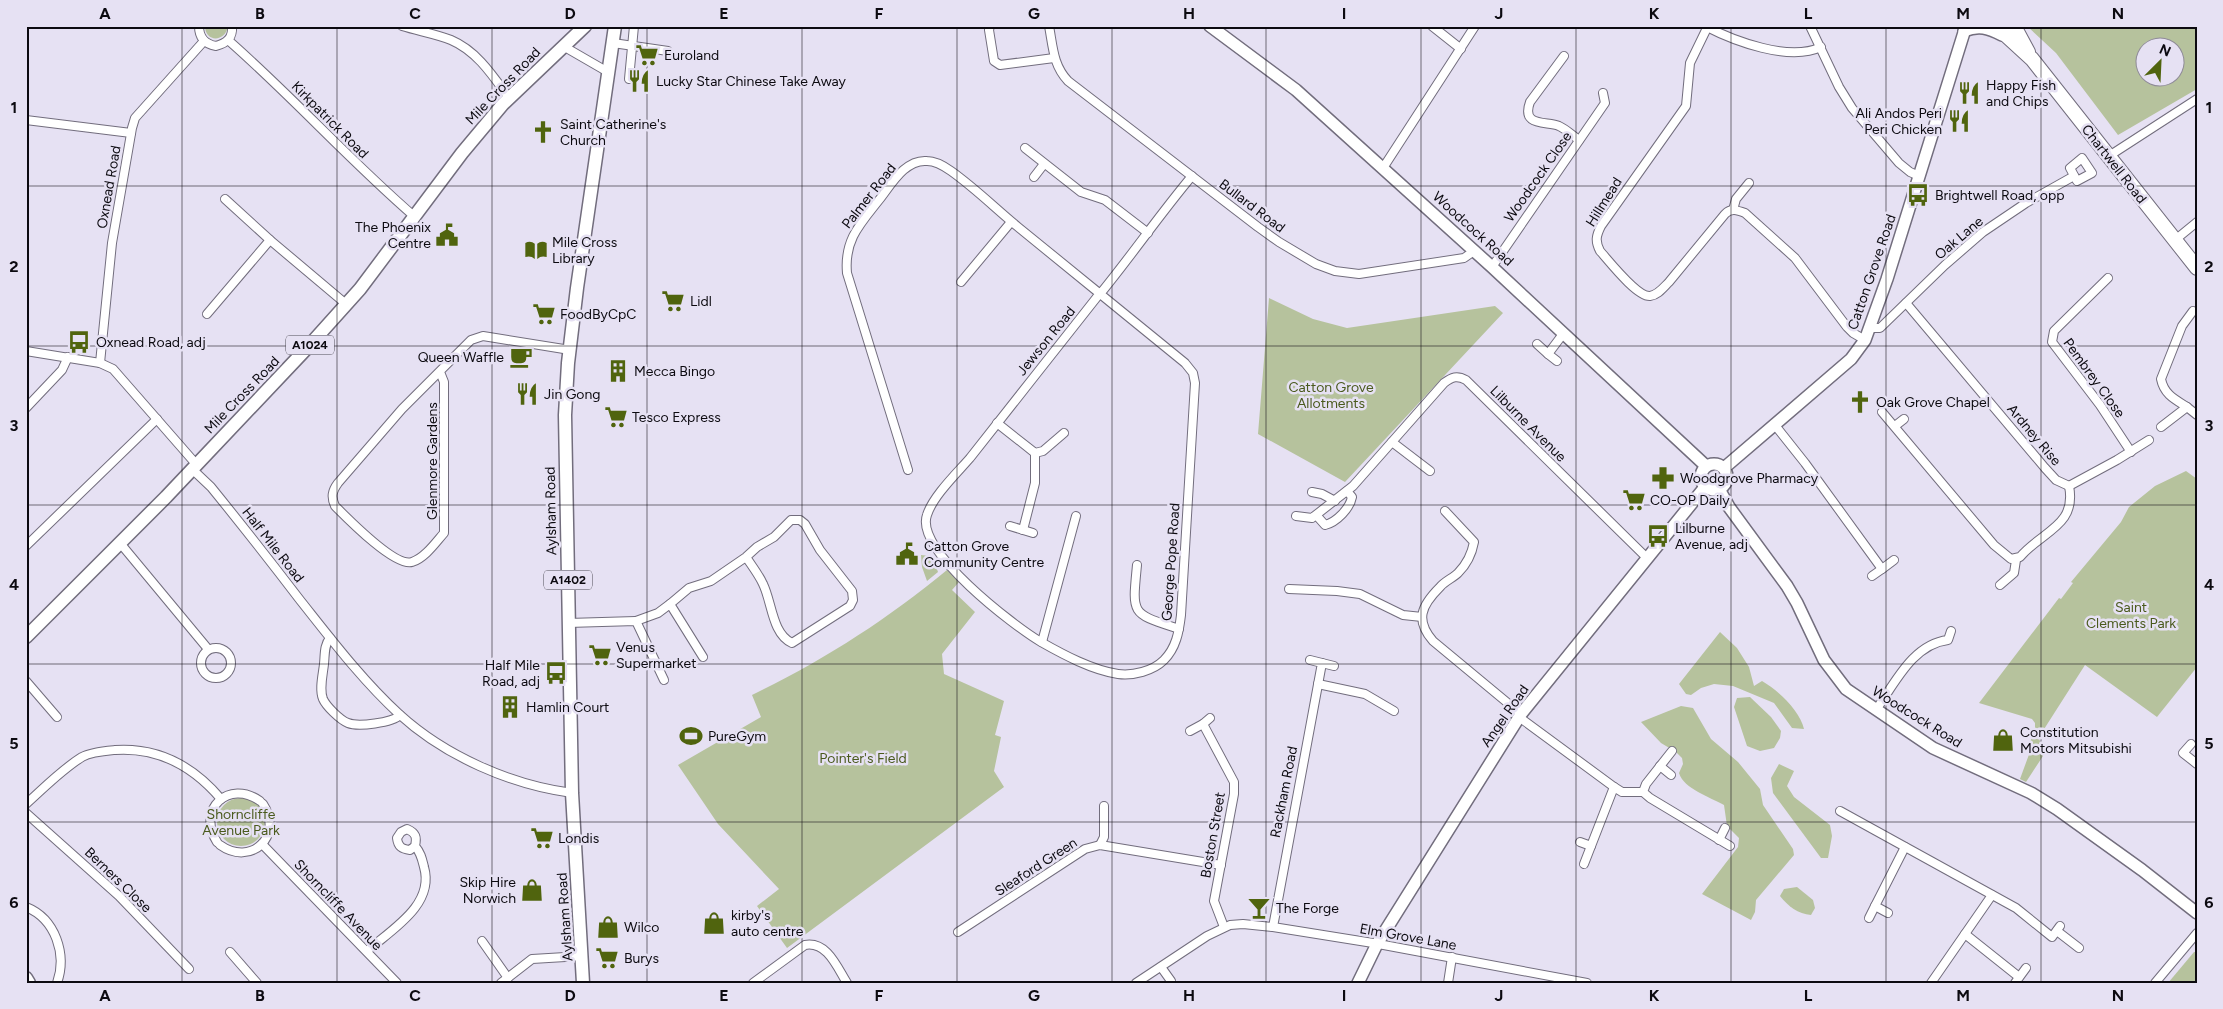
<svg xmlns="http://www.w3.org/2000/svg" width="2223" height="1009" viewBox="0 0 2223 1009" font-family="Figtree,sans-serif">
<rect width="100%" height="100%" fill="#e6e1f3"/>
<g fill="#b6c29d" fill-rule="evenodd">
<path d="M205,26h23c-2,16 -23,17 -23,0z"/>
<path d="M2027,26h170v63l-79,46 -62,-82zM2146,48h30v30h-30z"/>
<path d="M1269,298l44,21 34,9 148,-22 8,7 -158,169 -87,-48z"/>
<path d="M2186,471l11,8v188l-40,50 -72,-52 -46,72 4,19 -17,26 -6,-3 11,-30 -1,-7 5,-12v-7l-3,-4 -53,-16 80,-105 2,1 12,-16 -2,-1 50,-60 8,-15 26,-21z"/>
<path d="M921,555l9,1v5h4l4,11 -11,9 -5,-14z"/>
<path d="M947,570l12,12 -7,8 23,22 -33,42 2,20 60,27 -9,34 6,2 -7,34 10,16 -217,161 -30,-42 22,-17 -61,-65 -40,-59 83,-48 -9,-22c72,-35 133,-74 195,-125z"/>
<path d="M1720,632l17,16 12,19 5,19 8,-5c16,9 38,30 42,48l-12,-1 -18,-25 -41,-17 -19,-2 -13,4 -10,7 -5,-1 -7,-10z"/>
<path d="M1750,697l21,20 10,14 -1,7 -6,10 -14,3 -13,-5 -13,-39 3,-9z"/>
<path d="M1681,706l12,2 18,31 27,23 22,27 3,16 30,44 1,6 -38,45 -1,12 -4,8 -49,-26 36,-47 1,-9 -12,-12 -3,-21c-14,-8 -40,-16 -45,-32l4,-9 -1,-6 -6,-6 -15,-9 -20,-21z"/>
<path d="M1779,764l15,7 -7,15 7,11 36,28 2,11 -4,22h-7l-48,-65 -2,-15z"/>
<circle cx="241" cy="822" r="24"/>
<path d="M1797,887l16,13 2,8 -4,7c-13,-1 -23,-9 -31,-19l4,-7z"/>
<path d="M2194,952h3v31h-29z"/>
</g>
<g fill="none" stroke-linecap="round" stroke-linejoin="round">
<defs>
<g id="street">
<path d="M199,26c0,12 6,18 17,20 11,-3 17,-8 16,-20"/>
<path d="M402,26c16,5 34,8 49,14 26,11 42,36 58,58"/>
<path d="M990,26l-1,4 5,31 6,4 54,-7"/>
<path d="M1049,26c4,21 4,39 19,55l190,146 21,15 37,22 19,7 24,3 105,-16 10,-7"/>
<path d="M1432,26l29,23"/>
<path d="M1705,26c29,15 84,36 116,21"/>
<path d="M1810,26l29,61 13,21 47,55 11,9 9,4"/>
<path d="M1707,28l-17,35 -4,43 -85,120c-5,10 -6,15 -1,25 9,10 37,46 50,45 8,-1 13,-8 19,-14l56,-68c6,-6 12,-4 20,-1l50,45 52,69 6,6 12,7"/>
<path d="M228,40c65,57 122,121 187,177"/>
<path d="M613,43l55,8"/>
<path d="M563,46l45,26"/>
<path d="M1564,56l-34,46c-9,25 16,19 29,24 7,3 14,10 20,14"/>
<path d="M629,79l5,-53"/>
<path d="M26,120l105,13"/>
<path d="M1025,148l56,44 24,8 43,33"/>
<path d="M2109,156l88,-57"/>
<path d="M2082,158l10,15 -15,8 -7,-13z"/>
<path d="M1383,168l92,-142"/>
<path d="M1034,177l10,-13"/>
<path d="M225,199l45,41 76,64"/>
<path d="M1733,210l3,-11 13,-16"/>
<path d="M2175,240l22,-18"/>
<path d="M1492,267l113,-164 -2,-10"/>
<path d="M2108,278l-54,53 -2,11 48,63 31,47"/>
<path d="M961,282l50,-60"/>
<path d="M1906,303l139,165 11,12 13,6"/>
<path d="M207,314l63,-74"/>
<path d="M1870,328h10l65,-63 38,-33 43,-29 48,-27"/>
<path d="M1537,344l11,10"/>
<path d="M26,351l74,12 13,6 83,95"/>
<path d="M1557,361l-9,-7 15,-20"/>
<path d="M100,363l12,-120 20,-115 3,-10 69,-77"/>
<path d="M440,372l4,10v151c-8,9 -19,25 -32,29 -17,5 -64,-43 -77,-56 -4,-9 -3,-15 3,-23l64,-74 69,-69 12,-4 87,14"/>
<path d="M2187,407c-13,-8 -23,-13 -26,-28l21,-53 11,-15"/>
<path d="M26,408l36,-38 6,-13"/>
<path d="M1882,412l112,133 17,14 9,-2c22,-26 57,-31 49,-71"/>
<path d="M997,423l38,30 8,-2 21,-18"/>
<path d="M1774,424l31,39 77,106 12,-9"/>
<path d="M1895,426l9,-7"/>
<path d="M2161,427l26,-20 10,8"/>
<path d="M1392,442l38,29"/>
<path d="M192,469l19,18c30,37 60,75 89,113 31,39 62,80 99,114 46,42 112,71 173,79"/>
<path d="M908,470l-61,-197c-3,-33 13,-49 32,-73 12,-15 26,-41 48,-39 9,0 17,5 24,10 24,17 45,38 67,56 56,45 111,91 167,136l8,10 2,10 -14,232c-2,17 -5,33 -17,45 -11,11 -31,16 -46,14 -26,-4 -54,-19 -77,-32 -27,-16 -127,-92 -114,-127 6,-19 30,-42 43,-57 42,-54 85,-107 127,-161l3,-3c32,-39 60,-80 92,-118"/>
<path d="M2069,486l48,-26 32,-20"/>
<path d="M1312,492l10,2 13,7"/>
<path d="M1445,511l29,31c-2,11 -7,22 -16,31 -5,5 -13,8 -18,14 -19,19 -25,33 -7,54l88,73"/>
<path d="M1296,516l16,2 41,-32 91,-103c8,-6 13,-8 22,-3l181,178"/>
<path d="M1317,516l8,9c12,-3 25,-17 27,-28l-5,-6"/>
<path d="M1010,526l23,7"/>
<path d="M1023,530l12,-47v-30"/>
<path d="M120,543l88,106"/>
<path d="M26,546l131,-127"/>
<path d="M1137,565c-5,51 -6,48 42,64"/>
<path d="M1872,576l10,-7"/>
<path d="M2000,585l14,-12 2,-13"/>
<path d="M1289,589l48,2 23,3 43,21 19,2"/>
<path d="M636,621l22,-8 12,-9"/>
<path d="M568,623l68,-2 28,59"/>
<path d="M330,638c-6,7 -5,16 -6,26 -1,10 -5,25 -1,35 3,7 17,21 25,24 10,4 44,0 52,-8"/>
<path d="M1042,642l34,-126"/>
<circle cx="216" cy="663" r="15"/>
<path d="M703,657l-33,-53 19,-16 22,-7 35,-24 11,-10 17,-10 17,-17h9l5,4 15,26 32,41 1,9 -3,6 -58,37c-20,-9 -20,-41 -29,-59 -4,-9 -11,-18 -17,-27"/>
<path d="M1322,663l12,3"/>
<path d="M26,681l31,36"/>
<path d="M1318,684l47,10 29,17"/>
<path d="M1876,710c19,-27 37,-66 72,-70l3,-9"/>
<path d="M1519,717l95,70 8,5h21"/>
<path d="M1210,718l-7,6 31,58v12l-20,107 10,26"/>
<path d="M1190,731l13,-7"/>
<path d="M2191,744l-8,9 14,11"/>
<path d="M1672,751l-26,33 -3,8 7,6 80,48"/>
<path d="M1660,766l11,9"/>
<path d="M26,804c18,-16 35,-34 56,-47 9,-5 22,-6 33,-7 44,-3 78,16 106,49"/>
<path d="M1840,811l176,97 36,29 8,-11"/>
<path d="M26,813l93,83 70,73"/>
<path d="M1719,840l6,-12"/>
<path d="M217,842c-21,-33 12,-63 43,-41"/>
<path d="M1580,842l11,4"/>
<path d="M262,844l135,139"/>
<path d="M220,845c31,22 64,-9 43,-41"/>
<path d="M1100,845l4,-8v-31"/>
<path d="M1584,864l30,-77"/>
<path d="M26,907c30,12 41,48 31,76"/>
<path d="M1888,913l-13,-7 30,-59"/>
<path d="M1869,918l6,-12"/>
<path d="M1273,927l49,-264 -12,-3"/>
<path d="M2057,931l22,17"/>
<path d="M958,932l127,-83 15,-4 121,20"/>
<path d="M1965,934l54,43"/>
<path d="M482,941l26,37"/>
<path d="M367,951c24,-21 68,-46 57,-84 -2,-8 -3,-14 -9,-21 2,-9 1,-13 -8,-17l-6,3 -4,6c1,9 5,11 13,12l5,-4"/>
<path d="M230,952l27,31"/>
<path d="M1161,967l10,14"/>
<path d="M501,983l31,-24 50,-3"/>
<path d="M753,983l52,-38c22,-4 32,22 42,38"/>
<path d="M1136,983l71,-47 23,-11 13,-1 30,3 100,16 214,40"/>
<path d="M1448,983l4,-26"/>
<path d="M1931,983l61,-88"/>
<path d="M2015,983l11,-15"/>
<path d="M2155,983l42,-50"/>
</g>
<g id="secondary">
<path d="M1210,26l86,64 196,177 214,199"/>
<path d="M1964,31c15,-6 24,-3 38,4"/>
<circle cx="1714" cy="477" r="13"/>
<path d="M1724,468l127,-109 14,-19 22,-61 79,-253"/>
<path d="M1719,489l10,18 58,79 10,17 27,57 22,29 87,59 98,45 26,16 85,61 55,43"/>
<path d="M1358,983l19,-39 144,-230 184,-227"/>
</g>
<g id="primary">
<path d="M26,637l140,-140 141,-149 53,-59 102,-136 41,-49 82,-78"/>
<path d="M26,978l3,5"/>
<path d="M583,983l-11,-190 -7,-378 3,-52 9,-75 38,-262"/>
</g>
<g id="highway">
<path d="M1996,26l36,33 165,209"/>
<path d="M2014,26l14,26"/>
</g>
</defs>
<use href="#street" stroke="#726d7d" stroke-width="10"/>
<use href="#secondary" stroke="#726d7d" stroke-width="14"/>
<use href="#primary" stroke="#726d7d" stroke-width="15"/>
<use href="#highway" stroke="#726d7d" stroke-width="16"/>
<use href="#street" stroke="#fff" stroke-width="8"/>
<use href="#secondary" stroke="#fff" stroke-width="11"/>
<use href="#primary" stroke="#fff" stroke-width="12"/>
<use href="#highway" stroke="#fff" stroke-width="14"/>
</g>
<path fill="none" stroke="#0c0a10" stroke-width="1" stroke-opacity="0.55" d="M182,26v957M337,26v957M492,26v957M647,26v957M802,26v957M957,26v957M1112,26v957M1266,26v957M1421,26v957M1576,26v957M1731,26v957M1886,26v957M2041,26v957M26,186h2171M26,346h2171M26,505h2171M26,664h2171M26,822h2171"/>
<defs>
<symbol id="supermarket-bare" viewBox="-9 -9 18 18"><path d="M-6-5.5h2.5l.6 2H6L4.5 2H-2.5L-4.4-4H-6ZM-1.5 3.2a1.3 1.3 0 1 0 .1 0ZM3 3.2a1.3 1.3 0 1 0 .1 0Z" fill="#50640e" stroke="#e6e1f3" stroke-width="2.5" paint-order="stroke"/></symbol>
<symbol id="restaurant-bare" viewBox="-9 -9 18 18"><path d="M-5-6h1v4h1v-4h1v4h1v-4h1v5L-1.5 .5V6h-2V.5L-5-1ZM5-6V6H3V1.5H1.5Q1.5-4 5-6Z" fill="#50640e" stroke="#e6e1f3" stroke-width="2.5" paint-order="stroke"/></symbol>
<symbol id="church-bare" viewBox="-9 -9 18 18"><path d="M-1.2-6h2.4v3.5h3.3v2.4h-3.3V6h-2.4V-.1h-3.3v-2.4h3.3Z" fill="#50640e" stroke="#e6e1f3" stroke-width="2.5" paint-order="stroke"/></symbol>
<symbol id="bus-bare" viewBox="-9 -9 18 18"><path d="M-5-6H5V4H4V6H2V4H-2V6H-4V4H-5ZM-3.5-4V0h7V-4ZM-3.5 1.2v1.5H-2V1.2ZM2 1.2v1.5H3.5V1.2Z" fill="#50640e" stroke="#e6e1f3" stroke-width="2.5" paint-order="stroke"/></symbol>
<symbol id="civic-bare" viewBox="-9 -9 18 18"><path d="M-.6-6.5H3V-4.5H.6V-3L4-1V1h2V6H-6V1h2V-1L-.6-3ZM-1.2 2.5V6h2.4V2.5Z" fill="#50640e" stroke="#e6e1f3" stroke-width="2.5" paint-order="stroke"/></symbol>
<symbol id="library-bare" viewBox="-9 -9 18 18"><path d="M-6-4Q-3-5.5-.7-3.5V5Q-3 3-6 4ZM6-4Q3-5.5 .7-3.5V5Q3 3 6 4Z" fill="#50640e" stroke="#e6e1f3" stroke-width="2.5" paint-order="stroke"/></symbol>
<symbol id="cafe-bare" viewBox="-9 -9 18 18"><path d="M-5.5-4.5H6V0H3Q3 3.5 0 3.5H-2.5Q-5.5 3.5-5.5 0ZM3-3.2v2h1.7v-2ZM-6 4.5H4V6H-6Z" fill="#50640e" stroke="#e6e1f3" stroke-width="2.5" paint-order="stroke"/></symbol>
<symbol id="building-bare" viewBox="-9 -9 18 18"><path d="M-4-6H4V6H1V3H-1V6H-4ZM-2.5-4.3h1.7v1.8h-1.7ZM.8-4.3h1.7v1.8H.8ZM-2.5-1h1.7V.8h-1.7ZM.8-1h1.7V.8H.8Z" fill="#50640e" stroke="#e6e1f3" stroke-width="2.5" paint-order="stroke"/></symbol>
<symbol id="pharmacy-bare" viewBox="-9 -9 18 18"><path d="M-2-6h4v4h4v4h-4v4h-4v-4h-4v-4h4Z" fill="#50640e" stroke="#e6e1f3" stroke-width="2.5" paint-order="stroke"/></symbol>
<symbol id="stadium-bare" viewBox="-9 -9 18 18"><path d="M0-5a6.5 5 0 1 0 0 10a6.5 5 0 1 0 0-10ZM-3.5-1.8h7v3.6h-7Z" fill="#50640e" stroke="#e6e1f3" stroke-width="2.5" paint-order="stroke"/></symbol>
<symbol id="shop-bare" viewBox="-9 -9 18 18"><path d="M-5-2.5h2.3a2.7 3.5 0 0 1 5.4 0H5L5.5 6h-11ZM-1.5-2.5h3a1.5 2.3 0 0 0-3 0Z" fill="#50640e" stroke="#e6e1f3" stroke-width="2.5" paint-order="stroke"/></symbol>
<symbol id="bar-bare" viewBox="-9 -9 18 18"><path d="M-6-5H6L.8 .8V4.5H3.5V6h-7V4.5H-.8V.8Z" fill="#50640e" stroke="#e6e1f3" stroke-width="2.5" paint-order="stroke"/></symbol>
</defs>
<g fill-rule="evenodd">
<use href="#supermarket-bare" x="631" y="39" width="32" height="32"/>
<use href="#restaurant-bare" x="623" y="65" width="32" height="32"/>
<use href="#restaurant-bare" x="1953" y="77" width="32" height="32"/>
<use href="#restaurant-bare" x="1943" y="105" width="32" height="32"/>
<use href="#church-bare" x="527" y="116" width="32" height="32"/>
<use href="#bus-bare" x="1902" y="179" width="32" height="32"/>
<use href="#civic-bare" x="431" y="219" width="32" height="32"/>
<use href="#library-bare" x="520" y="234" width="32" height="32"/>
<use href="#supermarket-bare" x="657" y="285" width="32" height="32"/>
<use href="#supermarket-bare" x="528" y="298" width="32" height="32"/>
<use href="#bus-bare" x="63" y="326" width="32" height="32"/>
<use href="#cafe-bare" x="505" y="341" width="32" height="32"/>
<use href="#building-bare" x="602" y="355" width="32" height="32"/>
<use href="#restaurant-bare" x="511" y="378" width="32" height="32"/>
<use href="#church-bare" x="1844" y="386" width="32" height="32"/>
<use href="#supermarket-bare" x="600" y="401" width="32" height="32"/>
<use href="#pharmacy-bare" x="1647" y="462" width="32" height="32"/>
<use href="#supermarket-bare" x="1618" y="484" width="32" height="32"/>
<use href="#bus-bare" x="1642" y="520" width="32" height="32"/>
<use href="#civic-bare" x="891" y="538" width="32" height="32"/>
<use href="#supermarket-bare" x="584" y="639" width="32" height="32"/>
<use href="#bus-bare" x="540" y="657" width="32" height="32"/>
<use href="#building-bare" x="494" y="691" width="32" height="32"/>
<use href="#stadium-bare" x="675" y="720" width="32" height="32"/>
<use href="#shop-bare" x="1987" y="724" width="32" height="32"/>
<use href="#supermarket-bare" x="526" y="822" width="32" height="32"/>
<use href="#shop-bare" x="516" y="874" width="32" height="32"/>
<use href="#bar-bare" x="1243" y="892" width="32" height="32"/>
<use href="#shop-bare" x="698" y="907" width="32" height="32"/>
<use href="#shop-bare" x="592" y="911" width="32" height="32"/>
<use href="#supermarket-bare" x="591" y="942" width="32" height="32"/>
</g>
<g text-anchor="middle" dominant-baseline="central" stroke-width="5" stroke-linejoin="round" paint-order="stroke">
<g fill="#e6e1f3" stroke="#4d4a54" stroke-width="1">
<rect x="286" y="335.5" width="48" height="19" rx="4"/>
<rect x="544" y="570.5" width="48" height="19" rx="4"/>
</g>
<g font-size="12" font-weight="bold" fill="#0c0a10">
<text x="310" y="345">A1024</text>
<text x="568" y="580">A1402</text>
</g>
<g font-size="14" fill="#0c0a10" stroke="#e6e1f3" text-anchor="start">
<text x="664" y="55">Euroland</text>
<text x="656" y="81">Lucky Star Chinese Take Away</text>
<text x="1986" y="85">Happy Fish<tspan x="1986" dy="16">and Chips</tspan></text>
<text x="1942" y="113" text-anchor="end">Ali Andos Peri<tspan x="1942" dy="16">Peri Chicken</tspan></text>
<text x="560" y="124">Saint Catherine's<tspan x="560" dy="16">Church</tspan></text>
<text x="1935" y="195">Brightwell Road, opp</text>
<text x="431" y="227" text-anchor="end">The Phoenix<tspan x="431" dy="16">Centre</tspan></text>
<text x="552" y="242">Mile Cross<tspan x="552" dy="16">Library</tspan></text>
<text x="690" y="301">Lidl</text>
<text x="560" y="314">FoodByCpC</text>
<text x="96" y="342">Oxnead Road, adj</text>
<text x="504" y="357" text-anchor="end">Queen Waffle</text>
<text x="634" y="371">Mecca Bingo</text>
<text x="544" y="394">Jin Gong</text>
<text x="1876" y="402">Oak Grove Chapel</text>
<text x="632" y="417">Tesco Express</text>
<text x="1680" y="478">Woodgrove Pharmacy</text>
<text x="1650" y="500">CO-OP Daily</text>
<text x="1675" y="528">Lilburne<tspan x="1675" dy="16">Avenue, adj</tspan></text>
<text x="924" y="546">Catton Grove<tspan x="924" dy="16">Community Centre</tspan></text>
<text x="616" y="647">Venus<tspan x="616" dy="16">Supermarket</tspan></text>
<text x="540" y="665" text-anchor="end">Half Mile<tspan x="540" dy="16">Road, adj</tspan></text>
<text x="526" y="707">Hamlin Court</text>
<text x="2020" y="732">Constitution<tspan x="2020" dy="16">Motors Mitsubishi</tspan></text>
<text x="708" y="736">PureGym</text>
<text x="558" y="838">Londis</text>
<text x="516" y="882" text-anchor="end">Skip Hire<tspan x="516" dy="16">Norwich</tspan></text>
<text x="1276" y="908">The Forge</text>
<text x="731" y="915">kirby's<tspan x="731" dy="16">auto centre</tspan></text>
<text x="624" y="927">Wilco</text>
<text x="624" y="958">Burys</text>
</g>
<g font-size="14" fill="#0c0a10" stroke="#e6e1f3">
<text transform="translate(503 86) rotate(-46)">Mile Cross Road</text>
<text transform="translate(330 120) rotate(45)">Kirkpatrick Road</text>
<text transform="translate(2114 164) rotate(52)">Chartwell Road</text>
<text transform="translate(1538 177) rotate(-55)">Woodcock Close</text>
<text transform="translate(109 187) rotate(-80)">Oxnead Road</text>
<text transform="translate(869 196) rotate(-52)">Palmer Road</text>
<text transform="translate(1604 202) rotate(-58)">Hillmead</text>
<text transform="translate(1252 206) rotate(37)">Bullard Road</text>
<text transform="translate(1473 229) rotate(42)">Woodcock Road</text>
<text transform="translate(1959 238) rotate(-40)">Oak Lane</text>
<text transform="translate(1872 272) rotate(-71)">Catton Grove Road</text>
<text transform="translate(1046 341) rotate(-51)">Jewson Road</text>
<text transform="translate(2094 378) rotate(54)">Pembrey Close</text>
<text transform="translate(242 395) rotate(-46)">Mile Cross Road</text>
<text transform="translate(1528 424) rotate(45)">Lilburne Avenue</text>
<text transform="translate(2034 435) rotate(50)">Ardney Rise</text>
<text transform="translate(432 461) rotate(-90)">Glenmore Gardens</text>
<text transform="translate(551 511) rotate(-91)">Aylsham Road</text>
<text transform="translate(273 545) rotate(52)">Half Mile Road</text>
<text transform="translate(1171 562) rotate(-86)">George Pope Road</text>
<text transform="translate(1505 716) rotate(-55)">Angel Road</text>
<text transform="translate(1917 717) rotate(32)">Woodcock Road</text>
<text transform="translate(1284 792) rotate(-79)">Rackham Road</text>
<text transform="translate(1213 835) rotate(-80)">Boston Street</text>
<text transform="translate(1036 867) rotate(-33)">Sleaford Green</text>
<text transform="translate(118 880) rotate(44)">Berners Close</text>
<text transform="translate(338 905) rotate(46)">Shorncliffe Avenue</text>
<text transform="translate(565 917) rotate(-94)">Aylsham Road</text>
<text transform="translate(1408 937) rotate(10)">Elm Grove Lane</text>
</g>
<g font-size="14" fill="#4a5a1d" stroke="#e6e1f3">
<text x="1331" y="387">Catton Grove<tspan x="1331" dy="16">Allotments</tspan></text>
<text x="2131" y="607">Saint<tspan x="2131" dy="16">Clements Park</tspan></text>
<text x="863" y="758">Pointer's Field</text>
<text x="241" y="814">Shorncliffe<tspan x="241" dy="16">Avenue Park</tspan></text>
</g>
</g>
<rect width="2223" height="1009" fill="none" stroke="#e6e1f3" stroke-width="55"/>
<g transform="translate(2160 62) rotate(24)"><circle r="24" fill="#e6e1f3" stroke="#8f8b98"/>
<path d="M0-4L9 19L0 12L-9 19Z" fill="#50640e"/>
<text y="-8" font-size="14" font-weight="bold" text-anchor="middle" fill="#0c0a10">N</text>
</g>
<rect x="28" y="28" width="2168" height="954" fill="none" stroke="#0c0a10" stroke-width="2"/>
<g font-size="16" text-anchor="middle" font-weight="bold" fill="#0c0a10">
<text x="105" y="19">A</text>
<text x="260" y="19">B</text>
<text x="415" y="19">C</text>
<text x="570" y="19">D</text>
<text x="724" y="19">E</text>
<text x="879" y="19">F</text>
<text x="1034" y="19">G</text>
<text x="1189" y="19">H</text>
<text x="1344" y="19">I</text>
<text x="1499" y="19">J</text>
<text x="1654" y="19">K</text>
<text x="1808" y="19">L</text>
<text x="1963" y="19">M</text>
<text x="2118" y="19">N</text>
<text x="14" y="113">1</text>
<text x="2209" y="113">1</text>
<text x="14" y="272">2</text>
<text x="2209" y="272">2</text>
<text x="14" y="431">3</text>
<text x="2209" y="431">3</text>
<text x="14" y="590">4</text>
<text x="2209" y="590">4</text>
<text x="14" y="749">5</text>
<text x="2209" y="749">5</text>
<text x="14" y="908">6</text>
<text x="2209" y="908">6</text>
<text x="105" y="1001">A</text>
<text x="260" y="1001">B</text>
<text x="415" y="1001">C</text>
<text x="570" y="1001">D</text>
<text x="724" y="1001">E</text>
<text x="879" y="1001">F</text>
<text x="1034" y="1001">G</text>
<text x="1189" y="1001">H</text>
<text x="1344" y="1001">I</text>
<text x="1499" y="1001">J</text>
<text x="1654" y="1001">K</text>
<text x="1808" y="1001">L</text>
<text x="1963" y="1001">M</text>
<text x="2118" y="1001">N</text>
</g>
</svg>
